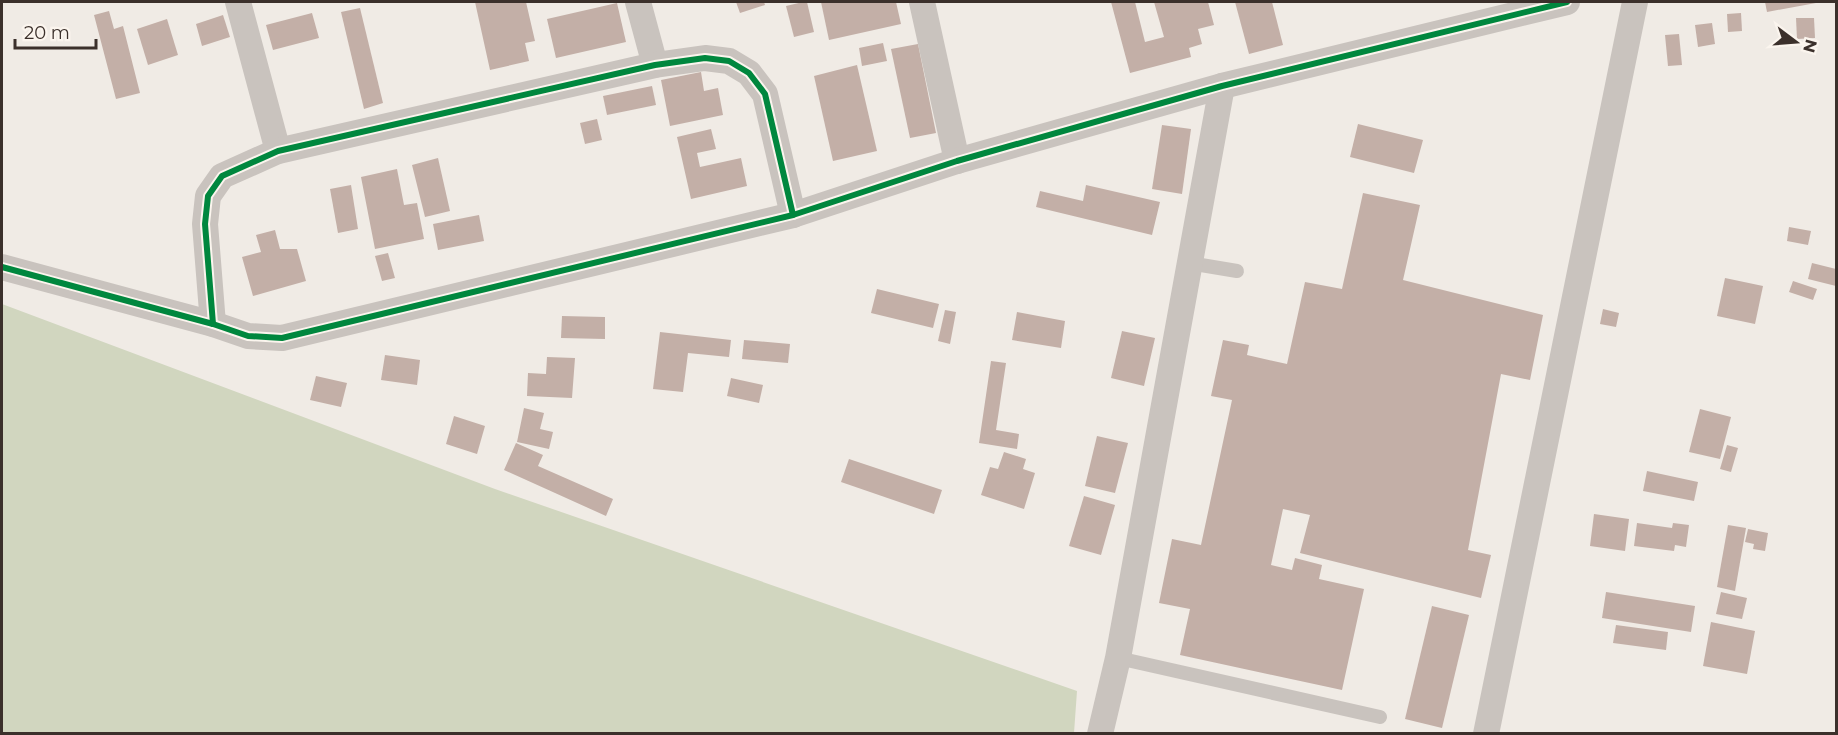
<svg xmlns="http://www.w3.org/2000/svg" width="1838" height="735" font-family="Montserrat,sans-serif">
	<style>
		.green { fill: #d1d6bf }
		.building { fill: #c3afa7 }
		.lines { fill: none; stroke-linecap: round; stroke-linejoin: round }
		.service { stroke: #c9c3be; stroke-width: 14 }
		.minor { stroke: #c9c3be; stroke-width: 26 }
		.cycleway-casing { stroke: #fbf5ee; stroke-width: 10 }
		.cycleway { stroke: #00873e; stroke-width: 6 }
	</style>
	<rect width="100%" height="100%" fill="#f0ebe5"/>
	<polygon class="green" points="2,304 495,489 1077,691 1074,733 2,733"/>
	<g class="building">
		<polygon points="475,2 526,2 535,41 525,43 529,61 490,70"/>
		<polygon points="736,2 764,2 765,5 740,13"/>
		<polygon points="803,2 807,2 814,32 794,37 786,6"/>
		<polygon points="821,2 896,2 901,24 829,40"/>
		<polygon points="1111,2 1135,2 1145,42 1164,37 1154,2 1208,2 1214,25 1198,29 1202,44 1189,48 1191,57 1130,73"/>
		<polygon points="1235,2 1272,2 1283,45 1249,54"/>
		<polygon points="1765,2 1816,2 1816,3 1767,12"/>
		<polygon points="617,3 626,42 556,58 547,19"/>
		<polygon points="360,8 383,103 364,109 341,12"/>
		<polygon points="109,11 114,29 123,26 140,93 116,99 94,15"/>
		<polygon points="312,13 319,38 273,50 266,25"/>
		<polygon points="1741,13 1742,31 1728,32 1727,14"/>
		<polygon points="223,15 230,37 202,46 196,24"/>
		<polygon points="1796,18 1814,18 1815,38 1797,39"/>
		<polygon points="167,19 178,55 148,65 137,29"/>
		<polygon points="1712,23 1715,44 1698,47 1695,25"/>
		<polygon points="1679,34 1682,65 1668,66 1665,35"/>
		<polygon points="883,43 887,61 862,66 859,48"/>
		<polygon points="918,44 936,133 910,138 891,49"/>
		<polygon points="857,65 877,151 833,161 814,76"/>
		<polygon points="701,72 704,91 718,88 723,115 670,126 661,80"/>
		<polygon points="652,86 656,105 607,115 603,96"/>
		<polygon points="597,119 602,140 585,144 580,123"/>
		<polygon points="1358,124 1423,140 1414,173 1350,157"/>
		<polygon points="1162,125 1191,129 1182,194 1152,189"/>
		<polygon points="711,129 716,149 697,153 700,167 741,158 747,186 691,199 677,137"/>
		<polygon points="438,158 450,211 425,217 412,165"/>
		<polygon points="397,169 404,205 417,203 424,239 375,249 361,177"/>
		<polygon points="351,185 358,229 338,233 330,189"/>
		<polygon points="1086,185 1160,202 1152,235 1036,207 1040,191 1083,201"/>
		<polygon points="1363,193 1420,205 1403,280 1543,315 1530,380 1501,374 1468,550 1491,555 1481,598 1300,553 1310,515 1283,509 1271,565 1292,570 1295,558 1322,565 1319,579 1364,589 1342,690 1180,655 1190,609 1159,603 1172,539 1201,545 1232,400 1211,396 1223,340 1249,345 1247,355 1287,364 1305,282 1342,289"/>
		<polygon points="479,215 484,241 438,250 433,224"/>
		<polygon points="1789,227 1811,231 1808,245 1787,241"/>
		<polygon points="275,230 280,249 297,249 306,281 253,296 242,257 261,252 256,235"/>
		<polygon points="388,253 395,278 382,281 375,256"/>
		<polygon points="1812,263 1836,269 1836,286 1808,279"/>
		<polygon points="1725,278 1763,286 1755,324 1717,316"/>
		<polygon points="1793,281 1817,289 1813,300 1789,292"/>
		<polygon points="877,289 939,304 933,328 871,313"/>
		<polygon points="1603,309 1619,313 1616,327 1600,324"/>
		<polygon points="945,310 956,312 950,344 938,341"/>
		<polygon points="1017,312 1065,321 1061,348 1012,340"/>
		<polygon points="562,316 605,317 605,339 561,338"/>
		<polygon points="1122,331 1155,338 1144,386 1111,378"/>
		<polygon points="660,332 731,340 729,357 688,353 683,392 653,389"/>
		<polygon points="744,340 790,344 788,363 742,359"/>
		<polygon points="385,355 420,360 417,385 381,380"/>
		<polygon points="547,357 575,358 572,398 527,396 528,373 546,374"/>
		<polygon points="991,361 1006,363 996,430 1019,434 1017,449 979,443"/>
		<polygon points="316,376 347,383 341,407 310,400"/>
		<polygon points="731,378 763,385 759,403 727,396"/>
		<polygon points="524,408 544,413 540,429 553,432 549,449 517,442"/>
		<polygon points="1700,409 1731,417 1720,459 1689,452"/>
		<polygon points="454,416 485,426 477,454 446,444"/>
		<polygon points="1097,436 1128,443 1115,493 1085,486"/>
		<polygon points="516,443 543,455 538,466 613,499 606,516 504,470"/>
		<polygon points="1727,445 1738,448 1731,472 1720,469"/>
		<polygon points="1004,452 1026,459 1023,469 1035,473 1024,509 981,495 990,467 998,469"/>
		<polygon points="849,459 942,490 934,514 841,482"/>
		<polygon points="1647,471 1698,482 1694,501 1643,491"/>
		<polygon points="1084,496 1115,505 1101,555 1069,546"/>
		<polygon points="1594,514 1629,519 1625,551 1590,546"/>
		<polygon points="1637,523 1672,528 1673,523 1689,525 1686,547 1675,545 1674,551 1634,546"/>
		<polygon points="1728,525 1746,528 1735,591 1717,587"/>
		<polygon points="1748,529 1768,533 1765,551 1753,549 1754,544 1745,542"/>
		<polygon points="1606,592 1695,606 1691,632 1602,618"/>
		<polygon points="1721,592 1747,598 1742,619 1716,614"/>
		<polygon points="1432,606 1469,615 1442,728 1405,719"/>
		<polygon points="1711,622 1755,631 1747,674 1703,666"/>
		<polygon points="1616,625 1668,632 1666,650 1613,643"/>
	</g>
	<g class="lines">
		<g class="service">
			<polyline points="1189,263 1237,271"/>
			<polyline points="1118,658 1380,717"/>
		</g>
		<g class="minor">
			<polyline points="238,2 278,151"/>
			<polyline points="638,2 655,65"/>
			<polyline points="922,2 957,161"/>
			<polyline points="2,267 213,324 248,336 282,338 793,215 957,161 1222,86 1567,2"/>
			<polyline points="213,324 205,224 208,196 222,176 278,151 655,65 705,58 729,61 749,73 765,94 793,215"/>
			<polyline points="1100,734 1118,658 1222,86"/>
			<polyline points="1486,734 1635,2"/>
		</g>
		<defs>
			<g id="cycleway">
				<polyline points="2,267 213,324 248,336 282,338 793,215 957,161 1222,86 1567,2"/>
				<polyline points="213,324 205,224 208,196 222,176 278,151 655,65 705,58 729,61 749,73 765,94 793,215"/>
			</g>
		</defs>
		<use href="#cycleway" class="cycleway-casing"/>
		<use href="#cycleway" class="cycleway"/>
	</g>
	<rect width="1838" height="735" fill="none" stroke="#3b302b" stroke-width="6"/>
	<g transform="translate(1796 42) rotate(106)" stroke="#fbf5ee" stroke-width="4.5" paint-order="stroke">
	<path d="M0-4.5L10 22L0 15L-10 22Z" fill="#3b302b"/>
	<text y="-9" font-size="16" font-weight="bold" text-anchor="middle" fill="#3b302b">N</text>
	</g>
	<path d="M15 39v9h81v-9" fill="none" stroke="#3b302b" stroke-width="3"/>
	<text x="24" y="39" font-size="18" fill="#3b302b" stroke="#fbf5ee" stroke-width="4.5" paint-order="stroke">20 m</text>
</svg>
